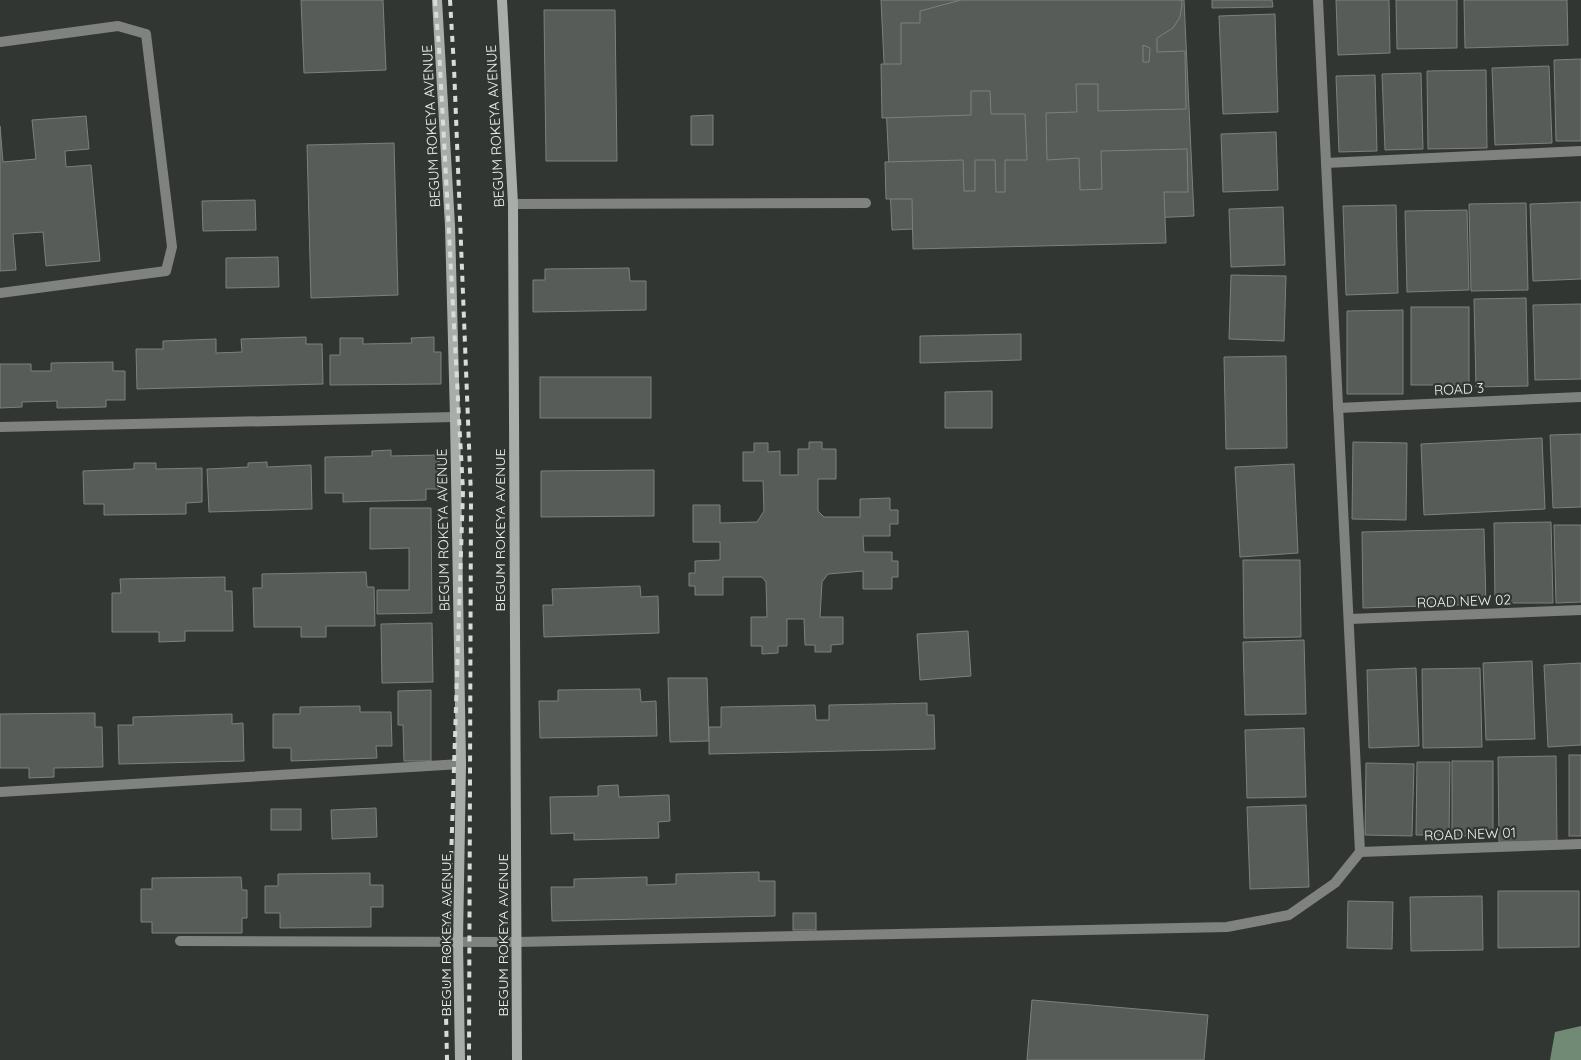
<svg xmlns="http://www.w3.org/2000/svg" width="1581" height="1060" font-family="Quicksand,sans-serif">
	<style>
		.water { fill: #718a75 }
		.building { fill: #575c58; stroke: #7c817d; fill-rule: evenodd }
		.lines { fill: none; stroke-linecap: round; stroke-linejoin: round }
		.lane { stroke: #808280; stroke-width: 10 }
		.street { stroke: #808280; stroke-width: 10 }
		.secondary { stroke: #a9adaa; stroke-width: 10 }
		.rail { stroke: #d8dbd8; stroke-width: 4; stroke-dasharray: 6 6; stroke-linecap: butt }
		.labels { text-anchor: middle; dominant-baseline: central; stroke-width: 4.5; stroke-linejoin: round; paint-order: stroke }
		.street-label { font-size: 14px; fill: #eef1ee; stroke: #323632 }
	</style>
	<rect width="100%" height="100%" fill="#323632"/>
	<polygon class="water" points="1581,1026 1581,1060 1550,1060 1555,1032"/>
	<g class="building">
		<polygon points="301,0 383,0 386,70 304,73"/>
		<polygon points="881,0 1184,0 1194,216 892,230"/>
		<path d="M961,0H1181L1182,4L1180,17L1173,28L1157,38V52L1185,51L1186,109L1098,111V84H1076L1077,112L1046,113L1047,160L1079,158L1080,190L1102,189L1101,151L1187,149L1188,192H1164L1166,243L913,249L912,199H886L885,162L963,160L964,191H975V160H995L996,192H1005V160H1027L1025,114H991L990,91H971V115L882,118L881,64H901V23H920V11ZM1143,45L1150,48L1149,62H1143Z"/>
		<polygon points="1212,0 1272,0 1273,7 1212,8"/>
		<polygon points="1336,0 1389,0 1390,53 1338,55"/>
		<polygon points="1396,0 1457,0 1457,48 1397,49"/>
		<polygon points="1464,0 1567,0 1568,45 1465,48"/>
		<polygon points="544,10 615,10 617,161 546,161"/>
		<polygon points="1275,14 1278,112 1223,114 1219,16"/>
		<polygon points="1581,59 1581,141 1556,141 1554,60"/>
		<polygon points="1549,66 1552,143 1495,145 1492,68"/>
		<polygon points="1486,70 1487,148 1428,149 1427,71"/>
		<polygon points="1421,73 1423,149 1385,150 1382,74"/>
		<polygon points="1375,75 1377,151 1339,152 1336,76"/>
		<polygon points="713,115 713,145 691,145 691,116"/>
		<polygon points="86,116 89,149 65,151 66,167 91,165 100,261 46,266 43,232 13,234 16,270 0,271 0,126 3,162 36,159 32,120"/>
		<polygon points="1276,132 1278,190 1223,192 1221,134"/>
		<polygon points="394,143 398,295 311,298 307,145"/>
		<polygon points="255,200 256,230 203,231 202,201"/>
		<polygon points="1581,202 1581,279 1533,281 1530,204"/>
		<polygon points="1526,203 1528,290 1471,291 1469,204"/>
		<polygon points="1396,205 1398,293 1346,295 1343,206"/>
		<polygon points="1283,207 1285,265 1231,267 1229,209"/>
		<polygon points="1467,210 1469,290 1407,292 1405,211"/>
		<polygon points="278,257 279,287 226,288 226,258"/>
		<polygon points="629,268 630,281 646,281 646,310 533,312 533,280 545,280 545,269"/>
		<polygon points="1231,275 1286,276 1284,341 1229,339"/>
		<polygon points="1526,298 1528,386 1476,387 1474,299"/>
		<polygon points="1581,304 1581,379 1535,380 1533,305"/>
		<rect x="1411" y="307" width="58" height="78"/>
		<polygon points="1403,310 1403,394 1347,394 1347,311"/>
		<polygon points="1021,334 1021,360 920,363 920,336"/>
		<polygon points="306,337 306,344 322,344 323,384 137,389 136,349 163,349 163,341 216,339 216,353 242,352 241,339"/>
		<polygon points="434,337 434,352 441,352 441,384 330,385 330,355 340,355 340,338 363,338 363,344 412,343 411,338"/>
		<polygon points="1286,356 1287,448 1226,449 1224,357"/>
		<polygon points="113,362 113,371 125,371 125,400 106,400 106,407 57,408 57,401 22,402 22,407 0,408 0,364 31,364 31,371 51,371 51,363"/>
		<rect x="540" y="377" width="111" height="41"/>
		<polygon points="992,391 992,428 945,428 945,392"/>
		<polygon points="1581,434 1581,507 1553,508 1550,435"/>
		<polygon points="1542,438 1545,509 1424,515 1421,444"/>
		<polygon points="809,442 822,442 822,449 836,449 836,479 818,479 818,511 824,517 860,517 860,499 890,498 890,510 898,510 898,524 890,524 890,536 863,536 864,552 892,552 892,561 898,561 898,577 892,577 892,589 863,589 863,571 828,574 822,582 820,617 843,617 843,644 831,645 831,652 815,652 815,645 805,645 804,619 787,619 787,646 778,646 778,653 762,654 762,646 751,646 751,617 767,617 766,582 762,577 723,577 723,595 695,595 695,586 689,586 689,573 695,573 695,561 720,560 720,542 693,542 693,505 720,505 720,523 757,522 764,511 763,481 743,481 743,452 754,452 754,443 768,443 768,452 780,451 780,475 798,475 798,449 809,449"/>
		<polygon points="1353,442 1407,443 1406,520 1352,519"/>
		<polygon points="391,450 391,456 439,455 439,489 426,489 426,500 343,502 343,493 325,493 325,457 372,456 372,451"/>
		<polygon points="267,462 267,467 311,465 312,509 209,512 207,469 248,467 248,463"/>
		<polygon points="134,463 156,463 156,469 202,468 202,502 186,503 186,514 104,515 104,504 84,504 83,471 134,469"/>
		<polygon points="1294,464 1298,553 1240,557 1235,467"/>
		<polygon points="654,470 654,516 541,517 541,471"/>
		<polygon points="370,508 431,508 432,613 377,614 377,590 409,590 409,548 370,549"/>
		<polygon points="1551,522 1553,603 1495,603 1494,523"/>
		<polygon points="1554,525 1581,525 1581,602 1556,603"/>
		<polygon points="1484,529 1486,604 1363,608 1362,532"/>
		<polygon points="1243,560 1300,560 1301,637 1244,638"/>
		<polygon points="366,572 367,587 374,587 375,626 326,626 326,637 301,637 301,627 254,627 253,588 262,588 262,574"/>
		<polygon points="225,577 225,591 232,591 233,631 185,631 185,641 159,642 159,632 112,632 112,593 121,593 120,579"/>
		<polygon points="640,586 641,597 658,596 659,633 544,637 543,605 553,605 552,589"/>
		<polygon points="432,623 433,682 382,683 381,624"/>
		<polygon points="968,631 971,676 920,680 917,634"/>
		<polygon points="1304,640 1306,714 1245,715 1243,642"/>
		<polygon points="1532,661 1535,739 1486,740 1483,663"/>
		<polygon points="1581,663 1581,745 1548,747 1544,665"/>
		<polygon points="1416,668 1419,746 1369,748 1367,670"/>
		<polygon points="1480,668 1482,747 1423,748 1422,669"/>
		<polygon points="668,678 707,678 709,741 670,742"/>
		<polygon points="640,689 641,702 656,701 657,736 540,738 539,701 558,701 558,690"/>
		<polygon points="431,690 431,761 404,761 403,725 398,725 398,691"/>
		<polygon points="927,703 927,715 934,715 935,749 709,754 709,727 721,727 721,707 815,705 816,720 829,720 829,705"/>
		<polygon points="360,706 360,712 391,712 392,746 376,746 377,758 291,761 291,748 273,748 273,714 300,714 300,707"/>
		<polygon points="95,713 95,727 102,727 103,767 54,768 54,777 29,778 29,768 0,768 0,714"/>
		<polygon points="232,714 232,724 243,723 244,761 119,764 118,725 133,725 133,717"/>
		<polygon points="1304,728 1306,797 1247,798 1245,730"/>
		<rect x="1569" y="755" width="12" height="81"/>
		<polygon points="1556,756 1557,841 1499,842 1498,757"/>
		<rect x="1452" y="761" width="41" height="75"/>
		<polygon points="1417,762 1450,762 1449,835 1416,835"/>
		<polygon points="1366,763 1414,764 1412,836 1365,835"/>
		<polygon points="618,785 619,797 669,795 670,821 658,822 659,838 574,840 574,833 551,834 550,797 598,796 598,786"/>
		<polygon points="1306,805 1309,887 1250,889 1247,807"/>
		<polygon points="376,808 377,837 332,839 331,810"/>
		<rect x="271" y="809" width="30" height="21"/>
		<polygon points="759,872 759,881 775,881 775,916 552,921 551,887 574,887 574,879 647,877 647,885 676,884 676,874"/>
		<polygon points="370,873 370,885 383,885 383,907 371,907 371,927 280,928 280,913 265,913 265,886 278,886 278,874"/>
		<polygon points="241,877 242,890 247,890 247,918 242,918 242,933 152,933 152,922 141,922 141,889 152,889 152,878"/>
		<polygon points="1498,891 1579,891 1579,947 1498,948"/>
		<polygon points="1482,896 1483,950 1411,951 1410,897"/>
		<polygon points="1348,901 1393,902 1392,949 1347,948"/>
		<rect x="793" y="913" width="23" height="17"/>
		<polygon points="1032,1000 1208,1015 1204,1060 1027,1060"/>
	</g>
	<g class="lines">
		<polyline class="lane" points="513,204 866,203"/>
		<g class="street">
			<polyline points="0,42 118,26 146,34 172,247 166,271 0,293"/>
			<polyline points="1326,163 1581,151"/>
			<polyline points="1338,408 1581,397"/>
			<polyline points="0,427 455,417"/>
			<polyline points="1349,619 1581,610"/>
			<polyline points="0,792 461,764"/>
			<polyline points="1360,852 1581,844"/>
			<polyline points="180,941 516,942 1227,927 1289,915 1335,883 1360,852 1318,0"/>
		</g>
		<g class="secondary">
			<polyline points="437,0 450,226 455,417 461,764 458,941 460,1060"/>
			<polyline points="502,0 513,204 517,1060"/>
		</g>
		<g class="rail">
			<polyline points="435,0 439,48 463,491 446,1014 447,1060"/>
			<polyline points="450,0 454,67 471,496 469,1060"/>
		</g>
	</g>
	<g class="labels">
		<g class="street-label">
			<text transform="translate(431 126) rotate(-93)">BEGUM ROKEYA AVENUE</text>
			<text transform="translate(495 126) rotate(-93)">BEGUM ROKEYA AVENUE</text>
			<text transform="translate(1459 389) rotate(-3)">ROAD 3</text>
			<text transform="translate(443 530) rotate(-91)">BEGUM ROKEYA AVENUE</text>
			<text transform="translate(500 530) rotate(-90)">BEGUM ROKEYA AVENUE</text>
			<text transform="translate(1464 601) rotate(-2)">ROAD NEW 02</text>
			<text transform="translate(1470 834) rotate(-2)">ROAD NEW 01</text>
			<text transform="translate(446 935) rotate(-90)">BEGUM ROKEYA AVENUE</text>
			<text transform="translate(503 935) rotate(-90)">BEGUM ROKEYA AVENUE</text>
		</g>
	</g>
</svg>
